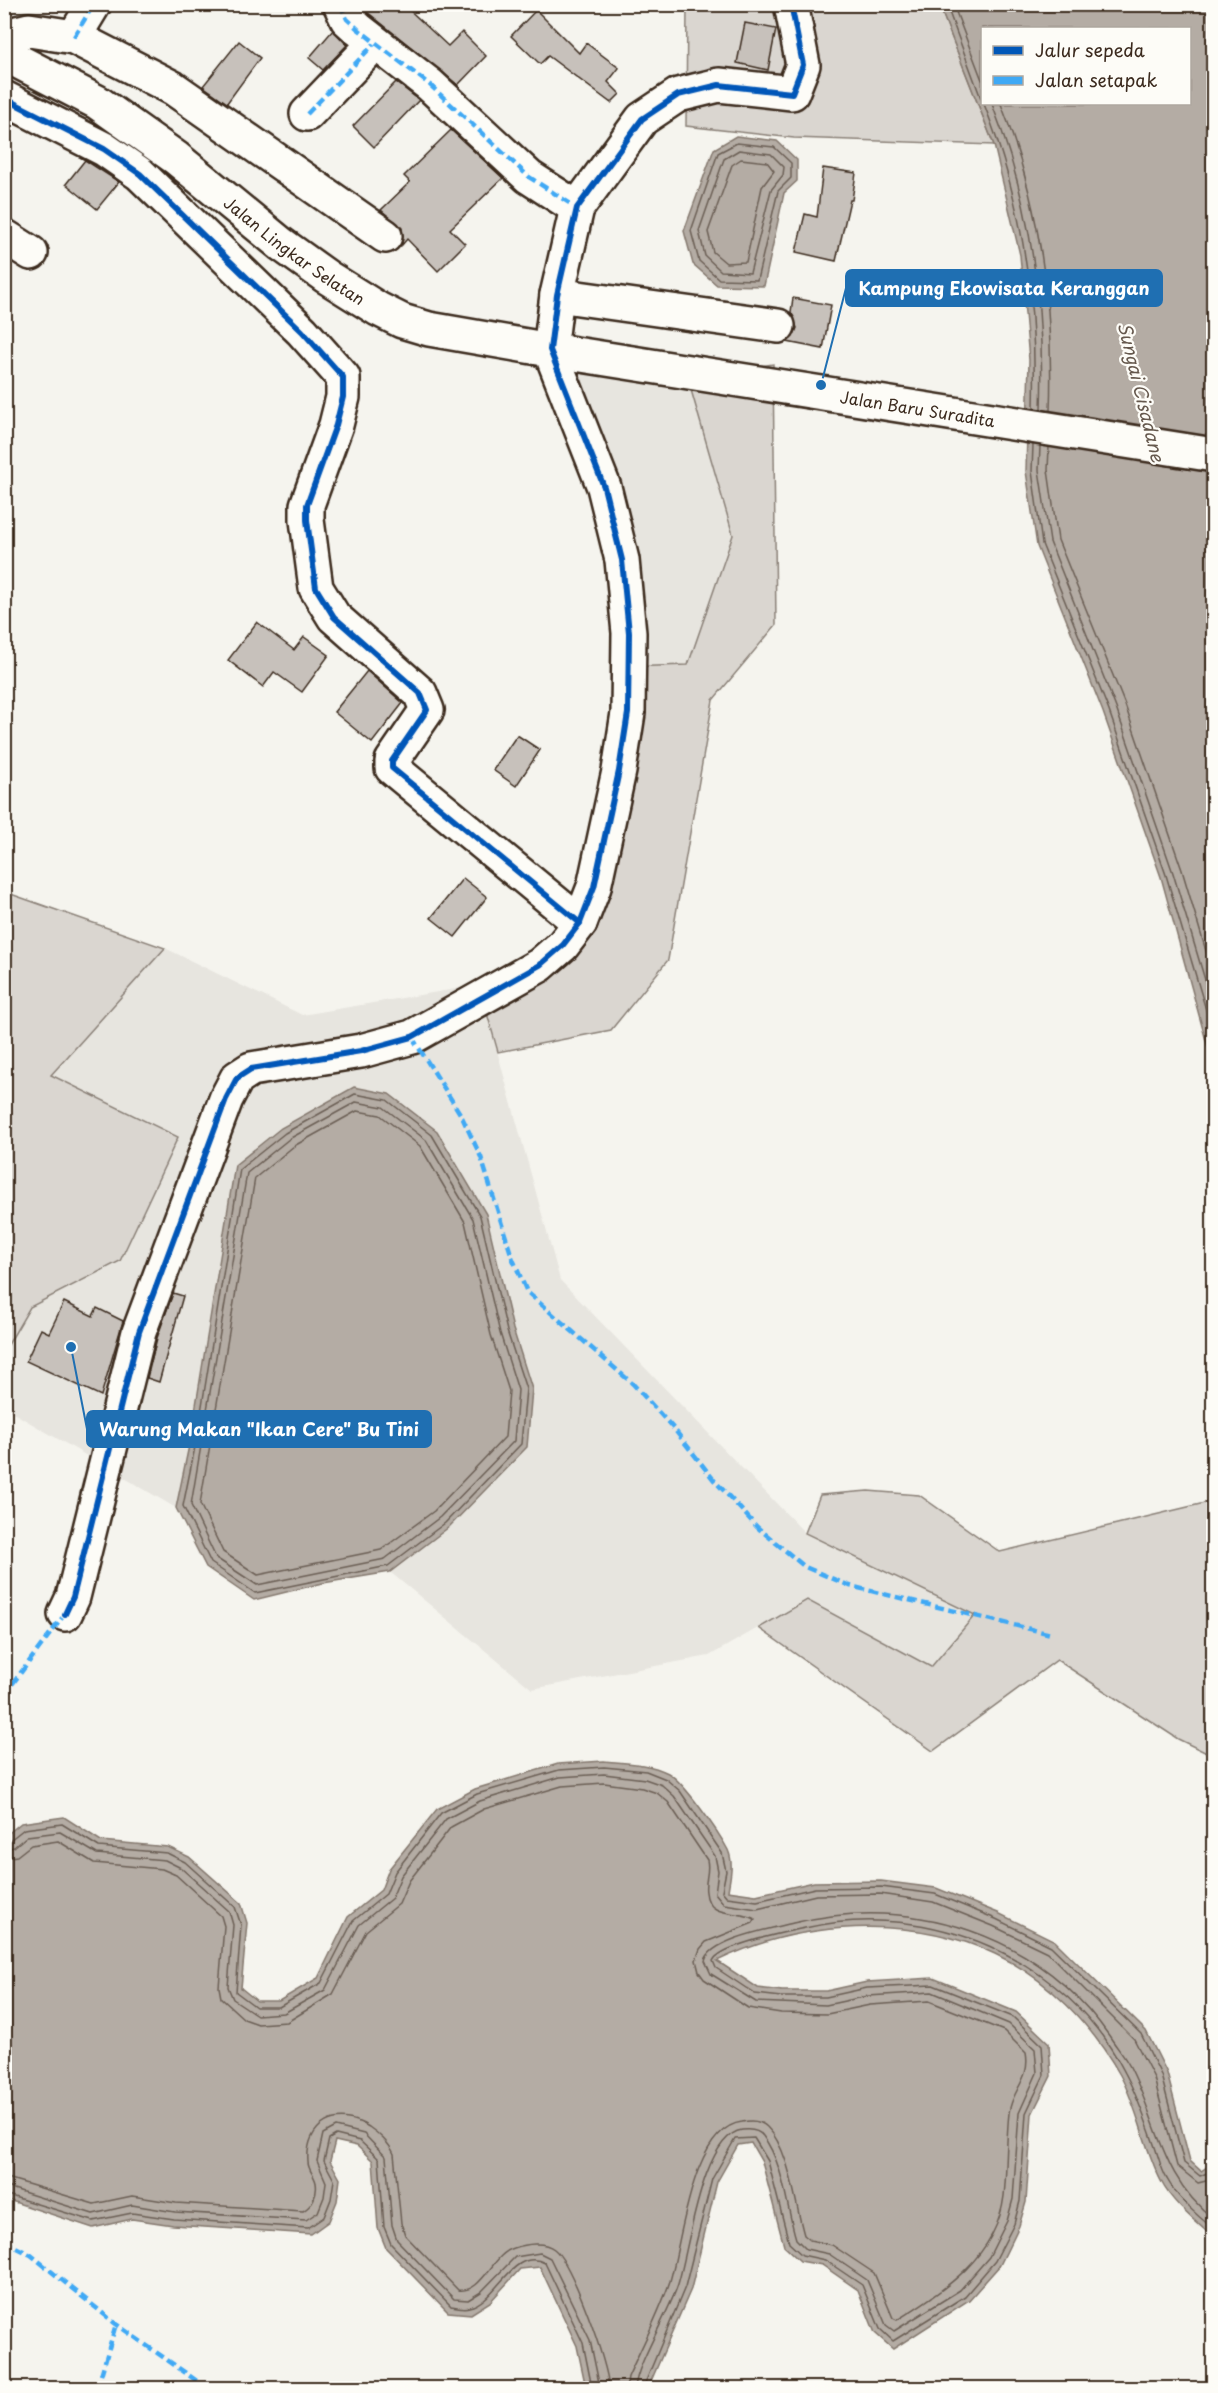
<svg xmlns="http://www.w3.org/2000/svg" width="1218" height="2393" font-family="'Playpen Sans',sans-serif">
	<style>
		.built { fill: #e7e5df }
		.green { fill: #dad6d0; stroke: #8a8077; stroke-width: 1.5 }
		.water { fill: #b4aca4; stroke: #84786e; stroke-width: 1.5; fill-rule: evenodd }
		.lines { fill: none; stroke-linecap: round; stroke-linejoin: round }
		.shore { stroke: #6b5e54; stroke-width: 1.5 }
		.building { fill: #c7c1bb; stroke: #3b2a1e; stroke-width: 1.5 }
		.minor-casing { stroke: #3b2a1e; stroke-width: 38 }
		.major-casing { stroke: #3b2a1e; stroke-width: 38 }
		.minor { stroke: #fdfcf7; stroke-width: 33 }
		.major { stroke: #fdfcf7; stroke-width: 33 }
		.quiet { stroke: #3fa9f5; stroke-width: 4.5; stroke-dasharray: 9 4.5; stroke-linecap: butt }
		.cycleway-casing { stroke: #fdfcf7; stroke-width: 10 }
		.cycleway { stroke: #0057b8; stroke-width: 6 }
		.labels { text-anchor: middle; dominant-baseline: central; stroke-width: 4.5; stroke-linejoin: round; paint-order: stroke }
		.street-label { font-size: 16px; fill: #3b2a1e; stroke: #fdfcf7 }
		.water-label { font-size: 18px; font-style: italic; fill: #65584d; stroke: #fdfcf7 }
		.leader { fill: none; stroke: #1f6fb2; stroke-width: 2 }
		.callout-dot { fill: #1f6fb2; stroke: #fdfcf7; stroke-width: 2 }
		.callout { fill: #1f6fb2; stroke: #1f6fb2; stroke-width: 2 }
		.callout-label { font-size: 18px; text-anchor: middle; font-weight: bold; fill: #fff }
	</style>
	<rect width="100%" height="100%" fill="#f5f4ee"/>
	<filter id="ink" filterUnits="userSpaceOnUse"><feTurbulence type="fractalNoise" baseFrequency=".0167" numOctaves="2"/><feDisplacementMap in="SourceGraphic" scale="12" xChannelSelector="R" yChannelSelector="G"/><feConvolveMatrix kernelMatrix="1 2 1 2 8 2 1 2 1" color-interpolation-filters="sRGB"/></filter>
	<g filter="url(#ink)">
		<g class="built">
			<polygon points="551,349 687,376 733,534 688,666 625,667 633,595"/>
			<polygon points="165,948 302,1015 479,985 560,1280 805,1533 975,1615 931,1667 807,1600 709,1656 532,1689 390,1572 449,1527 532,1389 513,1329 235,1165 191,1436 176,1508 5,1408 5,1350 30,1307 120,1261 178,1138 50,1075"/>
		</g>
		<g class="green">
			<polygon points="687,5 939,5 994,145 794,138 686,126"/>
			<polygon points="773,364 776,625 713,700 668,960 611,1030 498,1052 479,985 588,938 625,667 688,665 733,535 687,376"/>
			<polygon points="5,892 165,948 51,1075 178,1137 120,1261 30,1307 5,1350"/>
			<polygon points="868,1491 919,1495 1000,1552 1213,1501 1213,1756 1178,1739 1057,1660 933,1751 759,1628 807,1600 931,1667 975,1615 805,1533 820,1495"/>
		</g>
		<g class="water">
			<path d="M939,5H1213V1066L1161,877L1103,712L1037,546L1026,471L1029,360L1020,255L994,145ZM982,28H1190V104H982Z"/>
			<polygon points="736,136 777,141 797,160 797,181 784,193 764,286 717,285 693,264 684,231 714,149"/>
			<polygon points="354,1087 389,1094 437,1131 486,1214 513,1329 532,1389 527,1447 449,1527 390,1572 323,1583 254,1600 206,1567 176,1508 191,1436 235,1165 281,1128"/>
			<path d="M604,1761C625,1763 649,1763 668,1773C684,1782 719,1833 728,1850C734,1864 730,1877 728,1891L756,1895L814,1882L881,1881L936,1888L998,1913L1055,1941L1146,2031L1167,2073L1190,2161L1201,2171L1213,2163V2237C1195,2221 1172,2203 1161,2181C1144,2148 1138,2108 1120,2075C1092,2025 1047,1978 995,1954C911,1914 799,1921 717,1961L758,1988L782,1991H826L867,1982L933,1978L1016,2012L1049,2043L1051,2076L1032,2114L1026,2202L1019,2226L1000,2265L969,2300L893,2349L875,2333L858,2290L822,2265L800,2261L784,2246L762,2162L751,2143L738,2145L717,2182L691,2289L648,2388H586L577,2346L540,2267L520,2269L490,2302L471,2314L448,2312L386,2248L378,2228L373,2161L357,2146L335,2141L330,2161L340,2179L337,2201L329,2221L311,2234L173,2225L132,2219L93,2228L5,2199L4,1837L21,1823L64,1817L101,1841L168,1847L189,1857L241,1903L247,1923L241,1988L257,2001H279L318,1978L348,1917L381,1890L389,1869L437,1809L475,1789L558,1764Z"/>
		</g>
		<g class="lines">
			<g class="shore">
				<polyline points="946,4 982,101"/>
				<polyline points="953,4 982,80"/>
				<path d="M984,104C1022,200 1037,304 1034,408"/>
				<path d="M992,104C1030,201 1045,305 1041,409"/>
				<path d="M1001,104C1039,201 1054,307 1050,411"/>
				<polygon points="737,143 774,147 791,163 791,178 778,191 757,280 719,279 699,261 691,231 718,153"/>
				<polygon points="739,150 771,154 784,167 783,175 771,190 750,273 721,271 705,256 699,231 724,159"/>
				<polygon points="741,159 767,162 774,171 762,187 746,262 726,263 713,252 708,232 732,165"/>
				<polyline points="1033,445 1032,471 1042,544 1109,711 1166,875 1214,1037"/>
				<polyline points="1040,446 1039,470 1050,542 1116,708 1173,873 1214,1010"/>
				<polyline points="1049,447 1048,470 1058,540 1125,705 1182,870 1214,978"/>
				<polygon points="355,1094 387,1100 432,1135 480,1216 507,1331 526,1389 521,1444 445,1523 388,1566 255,1593 211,1563 183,1506 197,1437 240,1169 285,1133"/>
				<polygon points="356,1102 383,1107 426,1140 473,1219 500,1333 518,1390 514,1441 440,1517 385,1559 257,1585 216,1558 191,1505 247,1173 289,1139"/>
				<polygon points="357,1111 380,1115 420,1146 465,1222 491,1335 509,1391 505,1437 434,1511 381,1550 258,1575 223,1552 200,1504 255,1178 294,1146"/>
				<polyline points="4,1841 10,1840 24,1829 62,1824 99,1847 167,1853 185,1862 235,1907 241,1925 236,1992 256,2007 279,2007 321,1983 353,1921 386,1894 395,1872 441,1813 477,1794 559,1770 604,1767 646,1771 666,1779 680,1791 722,1853 726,1871 722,1891 727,1897 757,1901 815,1888 881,1887 935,1894 996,1919 1051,1946 1141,2034 1161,2075 1184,2163 1200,2176 1214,2170"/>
				<polyline points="4,1849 14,1847 27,1836 60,1832 97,1854 165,1860 181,1868 229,1911 233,1925 228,1987 233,1999 257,2015 284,2013 325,1990 359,1925 392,1898 401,1876 446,1819 480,1801 560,1777 604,1774 645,1779 662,1785 674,1796 715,1856 718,1871 715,1893 724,1904 757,1909 816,1895 880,1894 933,1902 993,1926 1047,1952 1134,2039 1154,2078 1177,2166 1198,2183 1214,2179"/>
				<path d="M4,1858L17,1856L31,1845L58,1841L94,1863L162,1869L176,1875L221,1916L224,1926L219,1987L221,1998L244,2019L258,2024L287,2022L333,1994L366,1931L399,1904L409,1881L451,1827L484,1809L562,1786L604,1783L642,1788L657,1793L668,1802L707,1860C710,1872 704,1881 706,1892C708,1919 738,1910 755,1919L753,1923L706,1942L700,1949L696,1960L699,1972L704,1979L748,2008L781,2013L827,2014L870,2005L929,2001L1004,2031L1026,2053C1031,2079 1012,2089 1009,2113C1006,2140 1007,2168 1004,2196C997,2256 944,2291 897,2320L893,2318L874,2273L832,2245L810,2240L804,2235C795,2205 790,2149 767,2127C760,2120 751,2120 742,2122C692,2128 682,2241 670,2281C659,2314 642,2346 628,2377L626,2388"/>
				<path d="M4,2177L94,2204L132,2196L176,2203L303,2211C312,2206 318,2194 316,2183C315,2176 308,2170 308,2162C305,2123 337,2107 369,2127C378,2133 390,2144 394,2154L401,2223L405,2235L458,2290C483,2294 492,2254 514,2248C526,2244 544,2241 554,2249C572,2263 608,2364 609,2388"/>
				<polyline points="4,2186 93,2214 132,2205 175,2212 306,2220 318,2212 324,2197 326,2182 317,2161 323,2134 336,2127 364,2134 386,2157 392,2225 397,2240 454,2299 468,2300 481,2292 515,2257 540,2253 550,2258 590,2340 600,2388"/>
				<path d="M4,2194L93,2221L132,2213L174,2219L308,2228L324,2217L331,2199L334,2180L324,2161L329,2139L336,2135L360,2141L379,2159L384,2227L391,2244L451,2306C456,2307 464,2309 469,2307C497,2302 512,2246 545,2263L583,2343L592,2388"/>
				<path d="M635,2388C637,2363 670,2311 678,2284C689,2250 702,2136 742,2130C750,2129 758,2129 763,2136C784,2164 786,2206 796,2239L806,2249L829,2254L867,2280L886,2325L894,2331L960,2290L989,2257L1007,2221L1013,2199L1019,2113L1037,2073L1035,2049L1009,2024L932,1992L868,1996L826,2005L756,2002L711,1974L705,1961C710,1939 774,1928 793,1923C914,1895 1038,1933 1110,2037C1117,2048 1127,2059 1132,2071C1159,2126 1162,2179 1214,2219"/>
				<path d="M643,2388L685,2287L712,2179L735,2139L754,2138L768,2161L789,2243L802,2255L825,2260L862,2285L880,2329L893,2341L965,2296L995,2261L1014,2224L1020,2201L1026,2113L1044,2075L1042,2045L1013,2017L933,1985L867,1988L826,1997H782L755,1994L716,1968L713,1961C719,1945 787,1932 805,1928C930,1899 1067,1958 1125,2073C1138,2097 1147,2124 1156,2150C1159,2159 1162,2171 1167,2179C1178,2199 1196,2215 1214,2229"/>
			</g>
		</g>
		<g class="building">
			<polygon points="371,4 403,4 448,46 462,32 486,56 458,85 366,11"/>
			<polygon points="536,10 579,53 586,43 619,68 608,82 620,94 611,103 548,56 540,64 511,36"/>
			<polygon points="745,23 776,29 768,70 737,63"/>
			<polygon points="333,30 347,45 323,70 309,58"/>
			<polygon points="239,41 260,58 227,103 203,86"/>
			<polygon points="396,82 419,100 374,147 353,126"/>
			<polygon points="451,130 503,178 450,229 465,244 438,271 407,239 402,245 402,228 381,210 410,182 404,176"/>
			<polygon points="85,160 119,182 97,209 66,184"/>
			<polygon points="823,168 856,173 852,200 850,200 836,261 796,252 805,214 817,217"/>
			<polygon points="793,298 831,305 823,349 787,342 793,337 797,328 791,312"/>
			<polygon points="257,622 294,650 304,637 329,655 302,692 274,672 263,687 228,660"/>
			<polygon points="367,671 403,703 372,743 334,712"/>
			<polygon points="517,735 540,750 516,786 493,770"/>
			<polygon points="463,878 487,897 455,937 431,918"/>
			<polygon points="173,1293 183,1296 159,1382 147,1378 157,1338"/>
			<polygon points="64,1302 93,1316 97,1308 123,1321 101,1396 26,1361 41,1329 49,1333"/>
		</g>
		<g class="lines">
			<defs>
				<g id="minor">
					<polyline points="340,4 347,19 358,29 430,85 529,177 577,208"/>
					<polyline points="74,37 94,4"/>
					<polyline points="4,42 17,33 29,30 74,37 173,88 385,236"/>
					<polyline points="4,98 104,149 140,174 302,331 343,377 343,397 336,425 307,505 307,520 316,588 334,617 420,693 427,710 392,761 392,768 580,923"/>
					<polyline points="307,114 374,44"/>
					<polyline points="4,236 31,253"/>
					<polyline points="557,295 778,326"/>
					<polyline points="65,1614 73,1597 139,1332 226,1099 237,1078 251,1069 361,1051 412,1037 540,965 563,945 580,923 594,887 619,771 628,713 629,633 622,560 604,487 550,350 557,295 577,208 642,119 678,95 719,85 792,93 803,65 791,4"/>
				</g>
				<g id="major">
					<path id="s1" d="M4,54L97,102L176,158L281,244L327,277L378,309L402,321L429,329L550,350L1214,455"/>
				</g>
			</defs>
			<use href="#minor" class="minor-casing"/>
			<use href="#major" class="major-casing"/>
			<use href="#minor" class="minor"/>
			<use href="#major" class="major"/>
			<g class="quiet">
				<polyline points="340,4 347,19 358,29 430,85 529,177 577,208"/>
				<polyline points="74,37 94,4"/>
				<polyline points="307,114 374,44"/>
				<polyline points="412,1037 461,1115 481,1157 512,1257 527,1292 633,1384 674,1429 714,1480 757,1527 805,1567 850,1586 1051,1634"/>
				<polyline points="4,1695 65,1614"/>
				<polyline points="4,2241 31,2255 116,2324 207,2388"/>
				<polyline points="101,2388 99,2382 116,2324"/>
			</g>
			<defs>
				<g id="cycleway">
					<polyline points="4,98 104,149 140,174 302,331 343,377 343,397 336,425 307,505 307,520 316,588 334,617 420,693 427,710 392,761 392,768 580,923"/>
					<polyline points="65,1614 73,1597 139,1332 226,1099 237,1078 251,1069 361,1051 412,1037 540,965 563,945 580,923 594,887 619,771 628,713 629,633 622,560 604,487 550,350 557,295 577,208 642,119 678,95 719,85 792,93 803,65 791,4"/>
				</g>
			</defs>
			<use href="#cycleway" class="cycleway-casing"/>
			<use href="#cycleway" class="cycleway"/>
		</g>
	</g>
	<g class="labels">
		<g class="street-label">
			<text stroke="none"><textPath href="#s1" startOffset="352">Jalan Lingkar Selatan</textPath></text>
			<text stroke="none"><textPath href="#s1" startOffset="1004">Jalan Baru Suradita</textPath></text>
		</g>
		<g class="water-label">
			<text transform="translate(1142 392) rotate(76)">Sungai Cisadane</text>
		</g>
	</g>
	<path class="leader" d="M821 385L846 288M71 1347L87 1429"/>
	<g class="callout-dot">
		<circle cx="821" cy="385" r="6"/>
		<circle cx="71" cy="1347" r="6"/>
	</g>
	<g class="callout">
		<rect x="846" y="270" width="316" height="36" rx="6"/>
		<rect x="87" y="1411" width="344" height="36" rx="6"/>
	</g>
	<g class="callout-label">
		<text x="1004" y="295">Kampung Ekowisata Keranggan</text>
		<text x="259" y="1436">Warung Makan "Ikan Cere" Bu Tini</text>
	</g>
	<rect width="1218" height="2393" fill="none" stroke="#fdfcf7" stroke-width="24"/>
	<rect x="12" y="12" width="1194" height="2369" fill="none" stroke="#3b2a1e" stroke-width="2" filter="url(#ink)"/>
	<rect x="981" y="27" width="210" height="78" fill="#fdfcf7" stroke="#afa8a0" stroke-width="1.5"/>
	<rect x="993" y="46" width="30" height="9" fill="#0057b8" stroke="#afa8a0" stroke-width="1.5"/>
	<text x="1035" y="57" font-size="18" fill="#3b2a1e">Jalur sepeda</text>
	<rect x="993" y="76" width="30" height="9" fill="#3fa9f5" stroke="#afa8a0" stroke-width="1.5"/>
	<text x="1035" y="87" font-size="18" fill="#3b2a1e">Jalan setapak</text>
</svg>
